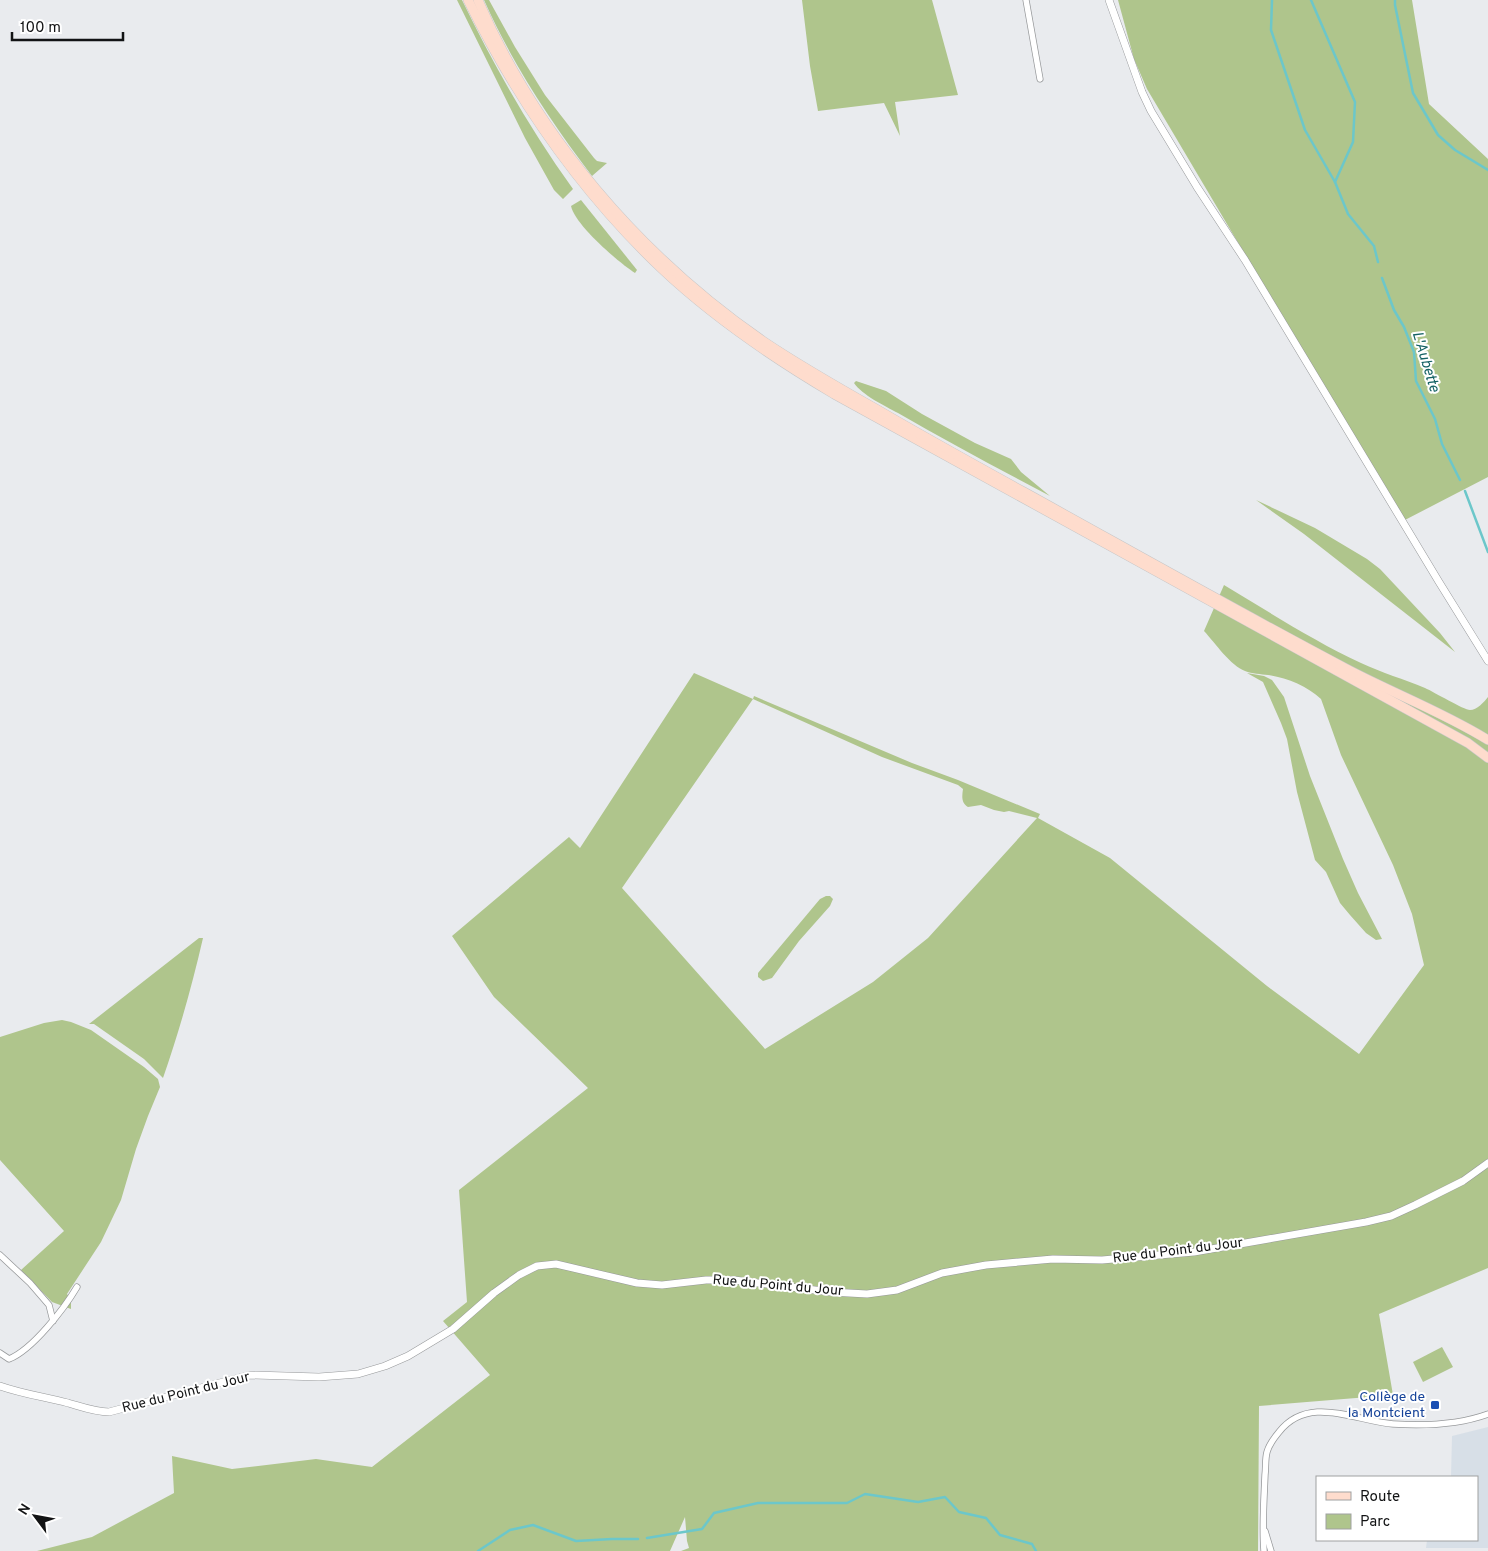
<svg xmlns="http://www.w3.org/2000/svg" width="1488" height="1551" font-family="Overpass,sans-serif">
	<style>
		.built { fill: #d7dfe7 }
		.green { fill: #afc58c; fill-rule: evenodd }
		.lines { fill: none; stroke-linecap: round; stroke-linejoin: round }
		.stream { stroke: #6cc7ca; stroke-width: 2.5 }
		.minor-casing { stroke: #97999b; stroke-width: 7 }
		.tertiary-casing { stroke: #97999b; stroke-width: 8 }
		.primary-casing { stroke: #c6c6c7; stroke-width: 10 }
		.minor { stroke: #fff; stroke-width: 5.5 }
		.tertiary { stroke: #fff; stroke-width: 7 }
		.primary { stroke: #fedccd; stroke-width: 9 }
		.transit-dot { fill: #1a4fb4; stroke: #fff; stroke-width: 2 }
		.labels { text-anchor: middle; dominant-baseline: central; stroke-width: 4; stroke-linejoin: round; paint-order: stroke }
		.street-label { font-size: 14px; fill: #121314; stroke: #fff }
		.transit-label { font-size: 14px; fill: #164399; stroke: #fff; text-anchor: end }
		.water-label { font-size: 15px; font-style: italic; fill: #156265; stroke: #fff }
	</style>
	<rect width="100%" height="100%" fill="#e9ebee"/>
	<polygon class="built" points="1488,1427 1488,1548 1426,1548 1427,1540 1477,1540 1477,1477 1451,1477 1452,1436"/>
	<g class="green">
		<path d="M457,0H462C494,66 530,129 573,189L563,199L554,190L525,138Z"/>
		<path d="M484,0H489L515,47L545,95L594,158L597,161L607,163L592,176C549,119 513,65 484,0Z"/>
		<polygon points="802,0 932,0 958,95 895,102 900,136 884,103 818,111 810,66"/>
		<polygon points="1118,0 1412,0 1429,104 1488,159 1488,477 1403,521 1147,89 1134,59"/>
		<path d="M581,200L637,270L635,273C618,262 575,225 571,206Z"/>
		<path d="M856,381L886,391L922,414L975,443L1011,459L1021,472L1050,496C999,469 948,442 898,413C885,406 862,395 854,383Z"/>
		<polygon points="1256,500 1315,528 1367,559 1380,569 1440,633 1455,652 1304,534"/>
		<path d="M1224,585C1269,612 1314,641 1361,663C1382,673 1404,679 1425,688C1434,692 1464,710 1470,710C1477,710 1484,702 1488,697V1268L1379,1314L1393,1395L1259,1406L1258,1551H681L689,1548L687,1541L685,1517L670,1551H37L92,1537L174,1493L172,1456L232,1469L316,1459L372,1467L490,1375L443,1321L467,1302L459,1190L588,1088L494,997L452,936L569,837L580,848L694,673L753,699L754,696L912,763L958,780L1040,814L1038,818L1110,858L1267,986L1359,1054L1424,965L1412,914L1393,865L1341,755L1321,699C1307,686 1287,678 1268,675C1261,674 1252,674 1245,671C1231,666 1215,643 1204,631ZM753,699L882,757L958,785L963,789C962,796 961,803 968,807L981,805L994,810L1004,812L1009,811L1037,818L928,938L873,982L765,1049L622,888Z"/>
		<polygon points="1247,673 1264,676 1272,680 1284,697 1310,776 1343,859 1358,893 1382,939 1376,940 1366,933 1350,915 1340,903 1326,872 1315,860 1297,792 1287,739 1281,723 1263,682"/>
		<polygon points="826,896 830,896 833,899 830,906 799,941 772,978 763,981 758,977 758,973 820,899"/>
		<path d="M199,938H203C192,986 179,1032 163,1078L144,1059L94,1024H89Z"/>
		<polygon points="62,1020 71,1022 91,1030 144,1067 158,1079 160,1087 148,1116 136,1149 121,1200 101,1242 67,1294 71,1300 71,1309 52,1302 21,1270 64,1231 0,1160 0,1037 44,1023"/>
		<polygon points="1442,1347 1453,1367 1423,1382 1413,1362"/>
	</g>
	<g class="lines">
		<g class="stream">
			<polyline points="1272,0 1271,30 1305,130 1335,182 1348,214 1374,246 1378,262"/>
			<polyline points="1311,0 1355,102 1353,142 1335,182"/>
			<polyline points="1395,0 1395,5 1413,93 1438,135 1455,150 1488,170"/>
			<polyline points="1382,278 1394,310 1404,327 1414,352 1416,381 1435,419 1442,444 1460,480"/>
			<polyline points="1465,491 1488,552"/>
			<polyline points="647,1538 702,1529 714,1513 758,1503 847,1503 865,1494 918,1502 945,1497 959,1512 986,1518 1000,1535 1032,1544 1036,1551"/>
			<polyline points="478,1551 510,1530 533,1525 576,1541 612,1539 638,1539"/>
		</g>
		<defs>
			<g id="minor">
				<polyline points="1026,0 1040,79"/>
				<polyline points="0,1255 30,1283 49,1305 53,1321"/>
				<path d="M0,1353L9,1359C32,1350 64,1309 77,1287"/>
				<polyline points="1265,1531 1271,1551"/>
				<path d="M1264,1551C1262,1526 1264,1500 1265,1475C1266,1467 1265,1459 1267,1452C1269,1445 1274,1438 1279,1432C1309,1394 1355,1421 1393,1424C1425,1426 1458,1425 1488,1414"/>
			</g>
			<g id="tertiary">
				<polyline points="1109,0 1142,92 1151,111 1197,187 1245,260 1439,582 1488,661"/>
				<path d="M0,1386C23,1394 45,1397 68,1403C82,1407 95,1412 109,1412L250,1375L319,1377L358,1374L385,1366L408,1356L453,1329L494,1293L519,1275L537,1266L556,1264L637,1283L662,1285L706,1280H734L831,1292L867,1294L897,1290L942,1273L986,1265L1053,1259L1102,1260L1194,1252L1366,1222L1391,1216L1415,1205L1463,1181L1488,1163"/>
			</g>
			<g id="primary">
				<path d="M468,0C517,100 581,192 662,269C714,318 773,358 834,394L1468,743L1488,758"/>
				<path d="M478,0C537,136 640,256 763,341C800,366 839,388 878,410C926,438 975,465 1024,492C1131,551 1237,611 1345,668C1392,693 1443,712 1488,740"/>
			</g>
		</defs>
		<use href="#minor" class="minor-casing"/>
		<use href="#tertiary" class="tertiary-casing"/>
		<use href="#primary" class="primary-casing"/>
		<use href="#minor" class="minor"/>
		<use href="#tertiary" class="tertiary"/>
		<use href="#primary" class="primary"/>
	</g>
	<rect class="transit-dot" x="1430" y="1400" width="10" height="10" rx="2.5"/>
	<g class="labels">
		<g class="street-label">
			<text transform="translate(1178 1251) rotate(-7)">Rue du Point du Jour</text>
			<text transform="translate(778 1286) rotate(5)">Rue du Point du Jour</text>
			<text transform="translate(186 1393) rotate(-14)">Rue du Point du Jour</text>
		</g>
		<g class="transit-label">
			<text x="1425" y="1397">Collège de<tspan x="1425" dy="16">la Montcient</tspan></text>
		</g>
		<g class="water-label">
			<text transform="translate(1425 362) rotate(73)">L'Aubette</text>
		</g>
	</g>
	<rect x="1316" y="1476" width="162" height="65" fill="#ffffff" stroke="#a0a1a1"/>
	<rect x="1326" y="1492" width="25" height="8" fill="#fedccd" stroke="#a0a1a1"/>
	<text x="1360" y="1501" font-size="15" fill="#121314">Route</text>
	<rect x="1326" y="1514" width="25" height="15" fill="#afc58c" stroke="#a0a1a1"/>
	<text x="1360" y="1526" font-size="15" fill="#121314">Parc</text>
	<g transform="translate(35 1516) rotate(302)" stroke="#ffffff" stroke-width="4" paint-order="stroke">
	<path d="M0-4L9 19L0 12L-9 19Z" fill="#121314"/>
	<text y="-8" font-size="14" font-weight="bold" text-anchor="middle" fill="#121314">N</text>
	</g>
	<path d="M12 32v8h111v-8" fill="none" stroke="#121314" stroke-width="2.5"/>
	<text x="20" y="32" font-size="15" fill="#121314" stroke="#ffffff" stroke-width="4" paint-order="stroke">100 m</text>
</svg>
